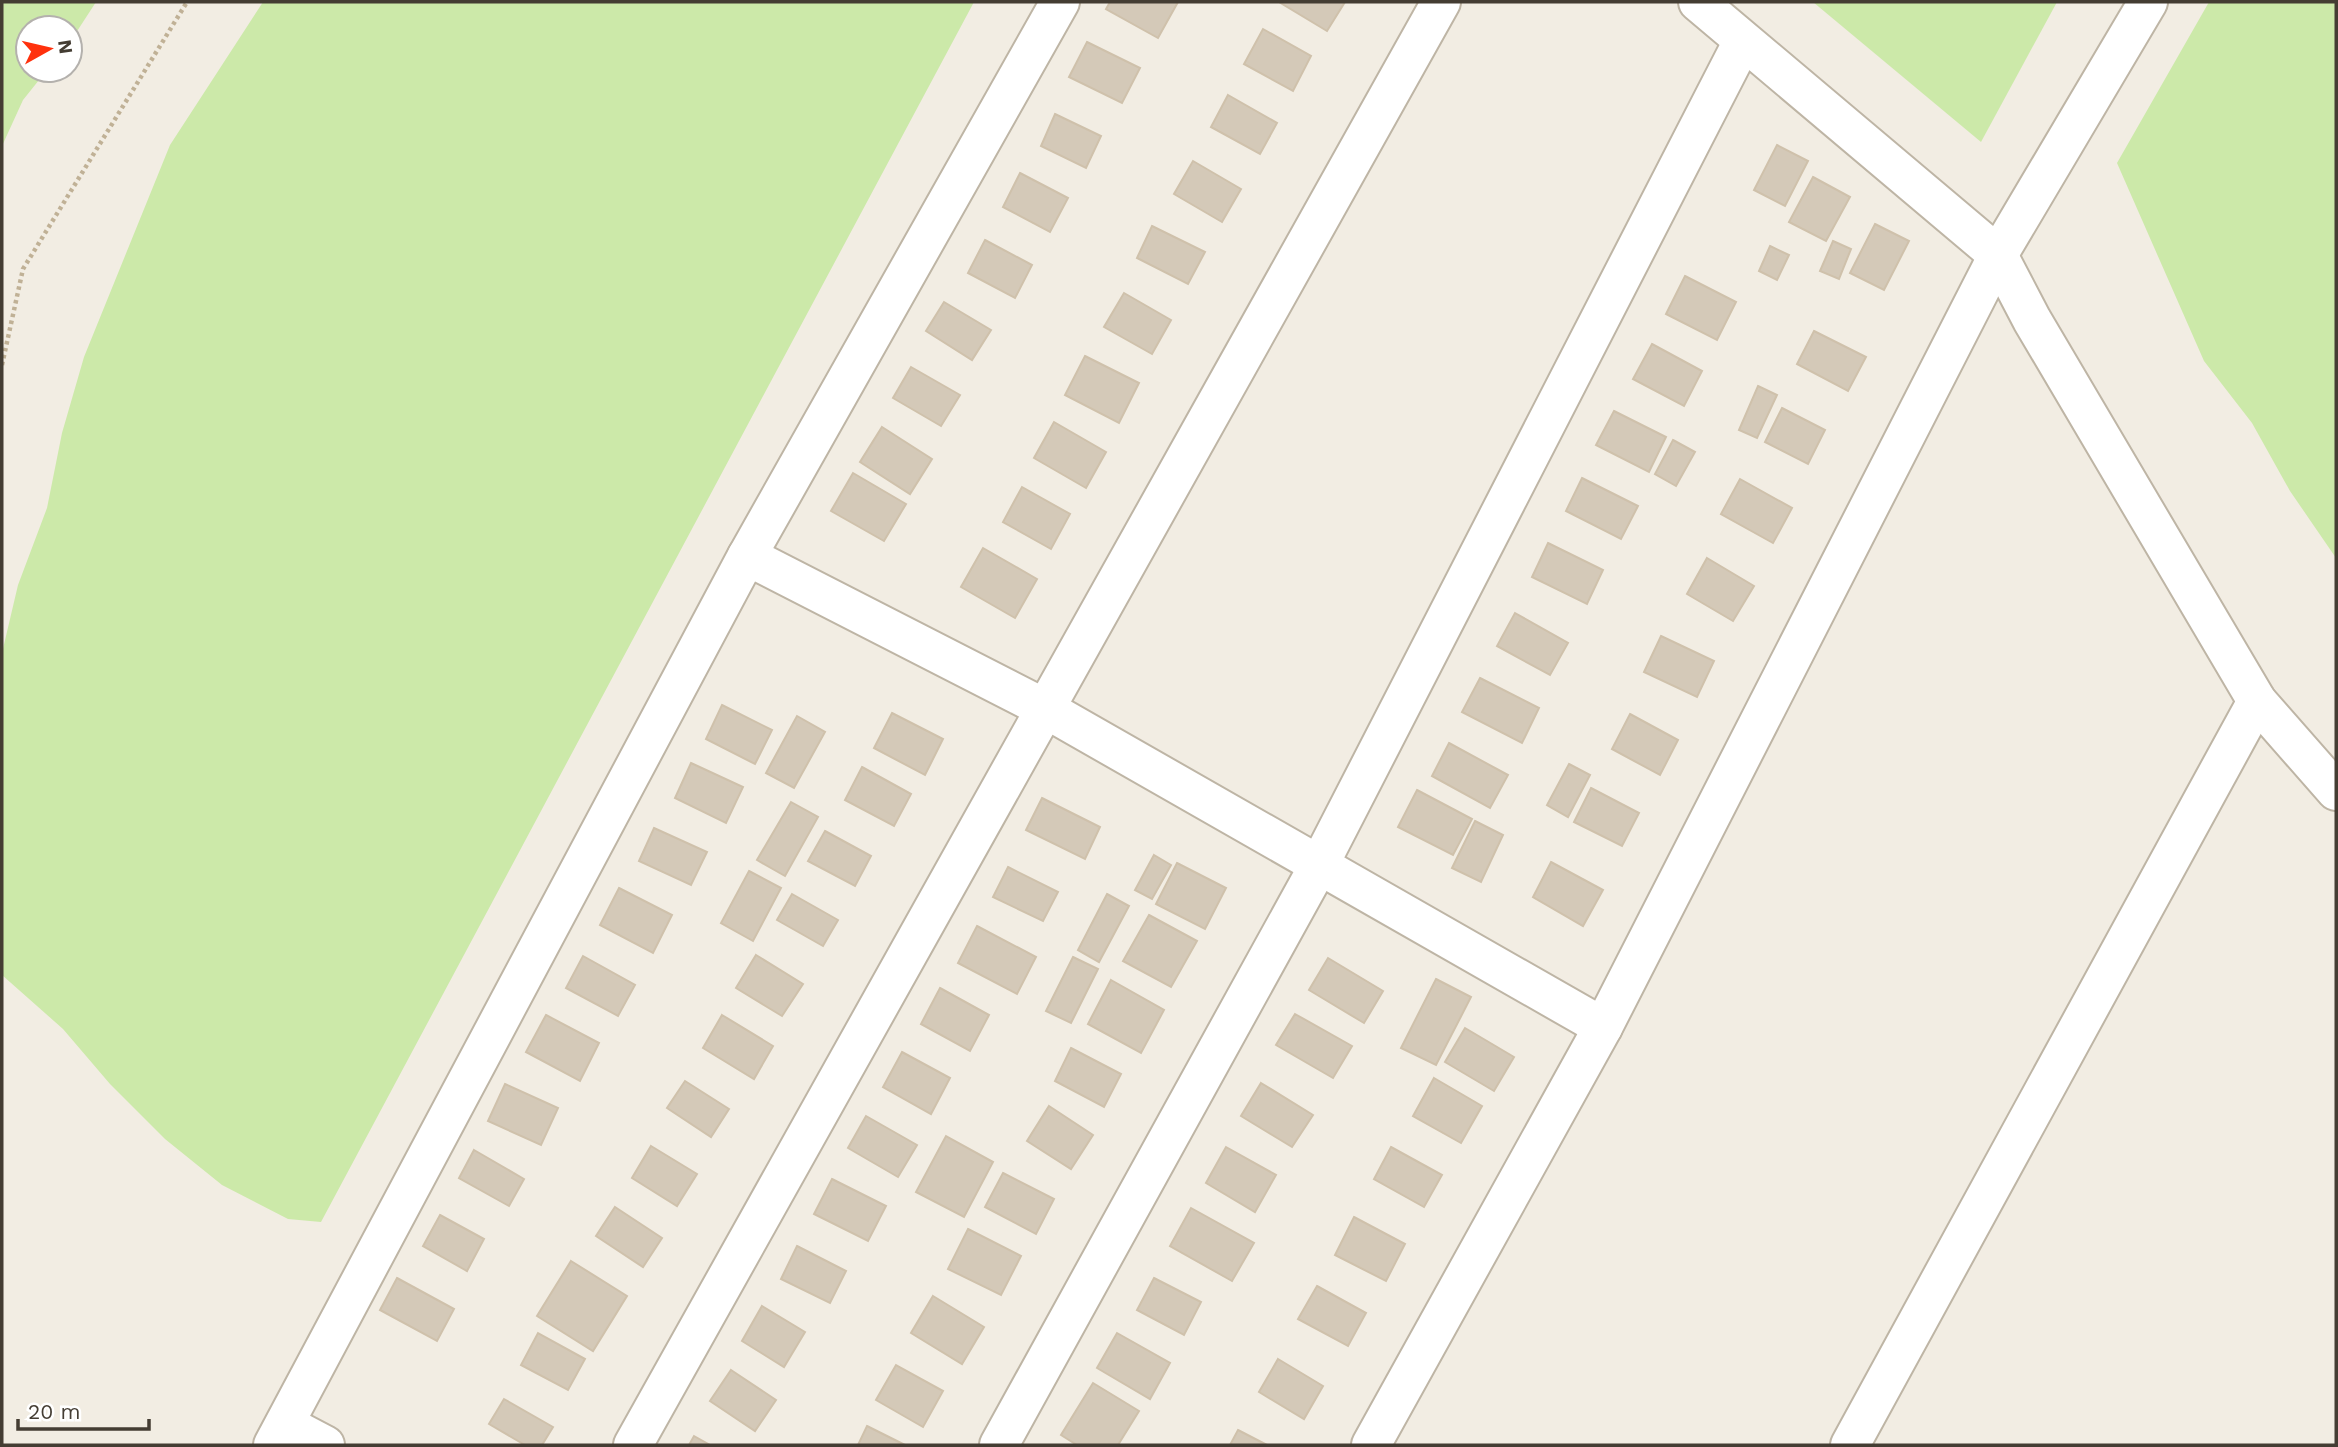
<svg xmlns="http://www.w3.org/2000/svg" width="2338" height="1447" font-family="'Work Sans',sans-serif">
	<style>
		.green { fill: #cce9a9 }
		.building { fill: #d4c9b8; stroke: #cfc1ab; stroke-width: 2 }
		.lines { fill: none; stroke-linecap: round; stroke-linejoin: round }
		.minor-casing { stroke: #beb5a5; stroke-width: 42 }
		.path { stroke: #c0b196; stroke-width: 4.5; stroke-dasharray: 3.5 3.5; stroke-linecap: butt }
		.minor { stroke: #fff; stroke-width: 38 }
	</style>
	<rect width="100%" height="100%" fill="#f2ede3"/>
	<g class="green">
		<polygon points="2,2 96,2 70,42 70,28 28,28 28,70 47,70 23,100 2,146"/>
		<polygon points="263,2 974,2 321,1222 288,1219 222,1185 165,1139 110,1084 63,1029 2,975 2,653 18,585 47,508 62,433 84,357 170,145"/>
		<polygon points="1813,2 2057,2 1981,142"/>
		<polygon points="2209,2 2336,2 2336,558 2290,491 2252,423 2204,361 2117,163"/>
	</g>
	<g class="building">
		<polygon points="1110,2 1178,2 1158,38 1106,9"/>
		<polygon points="1279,2 1345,2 1327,31"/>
		<polygon points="1263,29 1311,56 1293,91 1244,64"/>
		<polygon points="1087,42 1140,68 1122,103 1069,77"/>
		<polygon points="1228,95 1277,123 1260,154 1211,127"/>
		<polygon points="1055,114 1101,136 1086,168 1041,146"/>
		<polygon points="1777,145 1808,161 1785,206 1754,190"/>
		<polygon points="1193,161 1241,189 1222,222 1174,194"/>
		<polygon points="1020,173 1068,198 1050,232 1003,207"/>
		<polygon points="1813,177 1850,197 1826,241 1789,222"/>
		<polygon points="1875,224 1909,241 1884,290 1850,273"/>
		<polygon points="1152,226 1205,252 1188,284 1137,258"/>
		<polygon points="985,240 1032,265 1015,298 968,273"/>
		<polygon points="1833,241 1851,249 1839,279 1820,271"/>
		<polygon points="1770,246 1789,255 1777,280 1759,271"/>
		<polygon points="1685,276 1736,302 1717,340 1666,314"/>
		<polygon points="1124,293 1171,320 1152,354 1104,327"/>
		<polygon points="944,302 991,330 972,360 926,331"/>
		<polygon points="1814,331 1866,357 1848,391 1797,364"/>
		<polygon points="1652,344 1702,371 1684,406 1633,379"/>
		<polygon points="1085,356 1139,383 1119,423 1065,395"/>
		<polygon points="911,367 960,395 941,426 893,398"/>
		<polygon points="1758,386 1777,395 1757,438 1739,430"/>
		<polygon points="1782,408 1825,430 1808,464 1765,442"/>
		<polygon points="1614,411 1666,437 1649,472 1596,445"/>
		<polygon points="1054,422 1106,452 1086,488 1034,458"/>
		<polygon points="882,427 932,459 910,494 860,462"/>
		<polygon points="1673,440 1695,452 1676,486 1655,474"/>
		<polygon points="853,473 906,504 884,541 831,511"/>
		<polygon points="1582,478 1638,506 1621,539 1566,511"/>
		<polygon points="1740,479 1792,508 1773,543 1721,514"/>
		<polygon points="1022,487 1070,514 1051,549 1003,522"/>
		<polygon points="1548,543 1603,570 1587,604 1532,577"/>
		<polygon points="983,548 1037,579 1015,618 961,587"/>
		<polygon points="1707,558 1754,586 1733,621 1687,594"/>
		<polygon points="1515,613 1568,643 1550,675 1497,646"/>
		<polygon points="1661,636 1714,661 1697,697 1644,672"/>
		<polygon points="1480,678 1539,708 1522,743 1462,712"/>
		<polygon points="722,705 772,730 755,764 706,739"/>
		<polygon points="892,713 943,739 925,775 874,748"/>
		<polygon points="1630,714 1678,740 1660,775 1612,749"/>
		<polygon points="797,716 825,732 794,788 766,773"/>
		<polygon points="1449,743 1508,775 1490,808 1432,776"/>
		<polygon points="691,763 743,787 726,823 675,798"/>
		<polygon points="1569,764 1590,775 1568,817 1547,805"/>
		<polygon points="862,767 911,794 894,826 845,800"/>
		<polygon points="1591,788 1639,813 1622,846 1574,822"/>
		<polygon points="1417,790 1472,819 1453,855 1398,827"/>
		<polygon points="1042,798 1100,827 1085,859 1026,830"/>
		<polygon points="791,802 818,817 785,876 757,860"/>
		<polygon points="1475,821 1503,835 1481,882 1452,868"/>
		<polygon points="654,828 707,852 691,885 639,861"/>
		<polygon points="825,831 871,856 855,886 808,861"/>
		<polygon points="1154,855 1171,865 1152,899 1135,890"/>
		<polygon points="1551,862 1603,890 1583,926 1533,897"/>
		<polygon points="1177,863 1226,888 1205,929 1156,904"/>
		<polygon points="1008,867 1058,892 1043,921 993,897"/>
		<polygon points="749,871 781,888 753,941 721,923"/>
		<polygon points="619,888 672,915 653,953 600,925"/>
		<polygon points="792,894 838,920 823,946 777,920"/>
		<polygon points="1107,894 1129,906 1099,962 1078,950"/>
		<polygon points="1149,915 1197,941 1171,987 1123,961"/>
		<polygon points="977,926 1036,957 1017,994 958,963"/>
		<polygon points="756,955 803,984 782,1016 736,988"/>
		<polygon points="583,956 635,985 618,1016 566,988"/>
		<polygon points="1073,957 1098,969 1071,1023 1046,1011"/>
		<polygon points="1328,958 1383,991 1364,1023 1309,990"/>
		<polygon points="1436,979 1471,997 1436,1065 1401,1048"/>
		<polygon points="1111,980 1164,1010 1141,1053 1088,1024"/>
		<polygon points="940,988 989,1015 970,1051 921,1024"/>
		<polygon points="1295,1014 1352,1046 1333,1078 1276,1045"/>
		<polygon points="546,1015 599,1043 580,1081 526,1052"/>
		<polygon points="722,1015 773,1046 754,1079 703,1048"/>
		<polygon points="1465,1028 1514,1057 1494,1091 1445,1062"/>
		<polygon points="1071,1048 1121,1074 1104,1107 1055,1081"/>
		<polygon points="902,1052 950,1078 931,1114 883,1087"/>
		<polygon points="1434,1078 1482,1106 1461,1143 1413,1116"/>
		<polygon points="685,1081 729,1109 711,1137 667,1108"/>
		<polygon points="1261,1083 1313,1115 1292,1147 1241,1116"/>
		<polygon points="505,1084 558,1108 541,1145 488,1121"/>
		<polygon points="1049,1106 1093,1135 1071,1169 1027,1141"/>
		<polygon points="866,1116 917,1145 898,1177 848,1148"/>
		<polygon points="946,1136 993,1162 964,1217 916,1192"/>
		<polygon points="651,1146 697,1174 677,1206 632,1178"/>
		<polygon points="1226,1147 1276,1175 1255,1212 1206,1183"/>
		<polygon points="1391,1147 1442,1175 1424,1207 1374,1179"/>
		<polygon points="474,1150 524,1179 509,1206 459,1178"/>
		<polygon points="1003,1173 1054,1199 1036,1234 985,1207"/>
		<polygon points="832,1179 886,1206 868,1241 814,1214"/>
		<polygon points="615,1207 662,1238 643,1267 596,1236"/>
		<polygon points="1191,1208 1254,1243 1232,1281 1170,1246"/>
		<polygon points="440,1215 484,1239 467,1271 423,1246"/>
		<polygon points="1354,1217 1405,1244 1386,1281 1335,1255"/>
		<polygon points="968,1229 1021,1256 1001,1295 948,1269"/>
		<polygon points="797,1246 846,1271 830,1303 781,1279"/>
		<polygon points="571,1261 627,1296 593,1351 537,1316"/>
		<polygon points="397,1278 454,1309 437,1341 380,1310"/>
		<polygon points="1154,1278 1201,1302 1184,1335 1137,1310"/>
		<polygon points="1317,1286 1366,1313 1348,1346 1298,1319"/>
		<polygon points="933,1296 984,1327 962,1364 911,1333"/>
		<polygon points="762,1306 805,1332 784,1367 742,1341"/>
		<polygon points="538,1333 585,1359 568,1390 521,1365"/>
		<polygon points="1117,1333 1170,1363 1150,1399 1097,1368"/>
		<polygon points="1278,1359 1323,1386 1304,1419 1259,1392"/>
		<polygon points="896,1365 943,1391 923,1427 876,1400"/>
		<polygon points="731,1370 776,1400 755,1431 710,1401"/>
		<polygon points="1093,1383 1139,1411 1118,1445 1077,1445 1061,1435"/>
		<polygon points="504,1399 553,1427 542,1445 525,1445 489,1424"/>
		<polygon points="867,1426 905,1445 858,1445"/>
		<polygon points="1238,1430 1267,1445 1230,1445"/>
		<polygon points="694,1436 710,1445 689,1445"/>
	</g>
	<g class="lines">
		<defs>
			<g id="minor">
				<polyline points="1698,2 1998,255 2032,320 2257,701 2336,791"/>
				<polyline points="747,556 1044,708 1603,1027"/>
				<polyline points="285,1424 325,1445"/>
				<polyline points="273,1445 747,556 1060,2"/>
				<polyline points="633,1445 1441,2"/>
				<polyline points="999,1445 1318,867 1743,41"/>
				<polyline points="1371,1445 1603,1027 1998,255 2148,2"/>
				<polyline points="1850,1445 2257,701"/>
			</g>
		</defs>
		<use href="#minor" class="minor-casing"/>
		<polyline class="path" points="2,365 23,269 187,2"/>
		<use href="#minor" class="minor"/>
	</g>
	<rect width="2338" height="1447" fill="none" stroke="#443d33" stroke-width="7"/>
	<g transform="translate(49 49) rotate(82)"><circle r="33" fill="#ffffff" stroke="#b4b1ad" stroke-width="2"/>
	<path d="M0-5L12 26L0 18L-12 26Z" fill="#ff310d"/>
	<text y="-10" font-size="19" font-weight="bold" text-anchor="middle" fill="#443d33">N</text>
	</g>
	<path d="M18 1419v10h131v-10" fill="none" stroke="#443d33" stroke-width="3.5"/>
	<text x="28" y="1419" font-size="21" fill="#443d33" stroke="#ffffff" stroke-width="5" paint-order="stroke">20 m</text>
</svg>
